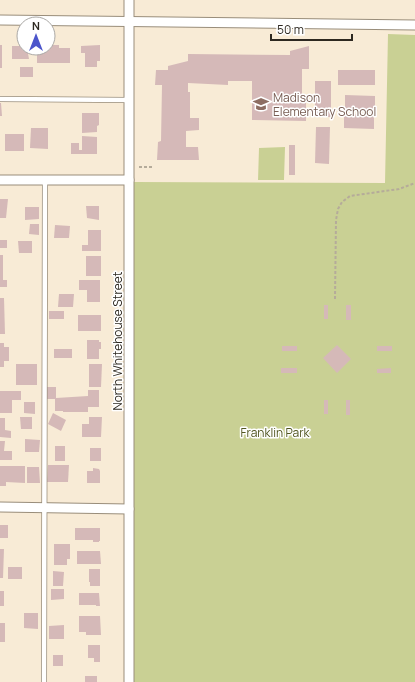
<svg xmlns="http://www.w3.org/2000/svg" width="415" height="682" font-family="Manrope,sans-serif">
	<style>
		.green { fill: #c9d094 }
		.building { fill: #d5b9b8 }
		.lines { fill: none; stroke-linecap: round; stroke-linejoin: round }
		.service-casing { stroke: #998d7a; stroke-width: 6 }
		.minor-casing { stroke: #998d7a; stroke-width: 11 }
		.path { stroke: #b5ab9a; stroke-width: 2; stroke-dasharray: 3 2; stroke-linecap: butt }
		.service { stroke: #fff; stroke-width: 4.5 }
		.minor { stroke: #fff; stroke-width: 9 }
		.labels { text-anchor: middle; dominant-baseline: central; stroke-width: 3; stroke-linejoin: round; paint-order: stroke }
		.education-label { font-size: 12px; fill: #785e54; stroke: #fff; text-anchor: start }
		.street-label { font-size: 12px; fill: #2d2820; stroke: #fff }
		.park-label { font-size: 12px; fill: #515620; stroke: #fff }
	</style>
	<rect width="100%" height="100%" fill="#f8ebd6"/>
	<g class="green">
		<polygon points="388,34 415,35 415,682 134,682 134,182 385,183"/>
		<polygon points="285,147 284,180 258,180 259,148"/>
	</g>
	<g class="building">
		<rect x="0" y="45" width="2" height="23"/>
		<polygon points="48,45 59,45 59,48 70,48 70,63 37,63 37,49 47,49"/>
		<polygon points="100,45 100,61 97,61 97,67 85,67 85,53 81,53 81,46"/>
		<polygon points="12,46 24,46 24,48 27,48 29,59 12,59"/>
		<polygon points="309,46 309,69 302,69 302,102 306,102 306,121 252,120 252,81 228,81 228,85 188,83 188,92 190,92 190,118 199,118 199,130 186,131 186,147 198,147 199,160 157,160 158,142 161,141 162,85 155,85 156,70 168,70 168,66 188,61 188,54 290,55 290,51"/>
		<rect x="20" y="67" width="13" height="10"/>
		<rect x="338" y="70" width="37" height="15"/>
		<rect x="315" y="81" width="16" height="36"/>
		<polygon points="345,95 375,96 375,110 345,110"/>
		<polygon points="0,103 1,103 2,116 0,116"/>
		<polygon points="82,113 99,113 99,125 97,126 97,132 82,133"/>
		<polygon points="344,114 374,115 374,129 344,128"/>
		<polygon points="316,127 330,127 329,164 315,163"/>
		<polygon points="31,128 48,128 48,149 30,148"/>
		<rect x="5" y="134" width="19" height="17"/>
		<polygon points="82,136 97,137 97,154 71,154 71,143 79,143 79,150 82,150"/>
		<rect x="289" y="145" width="6" height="30"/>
		<polygon points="0,199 8,199 6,218 0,218"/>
		<polygon points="86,206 99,206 99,220 87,218"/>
		<polygon points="25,207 39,207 39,219 25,220"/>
		<polygon points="30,224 39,224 39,235 29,234"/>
		<polygon points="55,225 70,226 69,238 54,238"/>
		<polygon points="88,230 101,230 101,251 82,251 82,245 88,245"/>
		<rect x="0" y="240" width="7" height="8"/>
		<polygon points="18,241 32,241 32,253 19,253"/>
		<polygon points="0,255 3,255 3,280 7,280 7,287 0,287"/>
		<rect x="86" y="256" width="15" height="20"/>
		<polygon points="79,280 100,280 100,302 87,302 87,290 79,290"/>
		<polygon points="59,294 74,294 73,307 58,307"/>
		<polygon points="0,298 4,298 5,334 0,334"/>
		<rect x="324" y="305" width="4" height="14"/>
		<rect x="346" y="305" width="5" height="15"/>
		<rect x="49" y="311" width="15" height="8"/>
		<rect x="78" y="315" width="23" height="16"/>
		<polygon points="87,340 99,340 99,342 101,342 101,349 99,349 99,359 87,359"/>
		<polygon points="0,343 4,343 4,347 9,347 9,361 4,361 4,367 0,367"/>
		<polygon points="337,345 351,359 337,373 323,358"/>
		<rect x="282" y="346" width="15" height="5"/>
		<rect x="377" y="346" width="15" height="5"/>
		<rect x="54" y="349" width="18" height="9"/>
		<rect x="16" y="364" width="21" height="21"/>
		<polygon points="89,364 102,364 101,387 89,387"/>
		<rect x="281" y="368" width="16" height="5"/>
		<polygon points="391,368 391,373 377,373 377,369"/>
		<polygon points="47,387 56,387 56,398 88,396 88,390 99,390 99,407 88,407 88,412 63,412 63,411 55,411 55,399 47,399"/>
		<polygon points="0,391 21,391 21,400 12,400 12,413 0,413"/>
		<rect x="324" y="400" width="4" height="14"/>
		<rect x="346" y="400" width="4" height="15"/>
		<polygon points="24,402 35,402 35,414 24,413"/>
		<polygon points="53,413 66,420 61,431 48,424"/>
		<polygon points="20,417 32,417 32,429 21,429"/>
		<polygon points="89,417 102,417 101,437 82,437 82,424 89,424"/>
		<polygon points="0,418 5,418 5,430 11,431 11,438 0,437"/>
		<polygon points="25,439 40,440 39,452 25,452"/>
		<polygon points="0,441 5,441 4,451 12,451 12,460 0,460"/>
		<rect x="55" y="446" width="10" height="15"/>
		<rect x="90" y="448" width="11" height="13"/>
		<polygon points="48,465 69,465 68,482 47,482"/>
		<polygon points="0,466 25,466 25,483 6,482 6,486 0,486"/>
		<polygon points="27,467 39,467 40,483 27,483"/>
		<polygon points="93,468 99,469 100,471 100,483 87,483 87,471 93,471"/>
		<rect x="0" y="525" width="8" height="13"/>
		<polygon points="75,528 100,528 100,541 99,541 99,542 93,542 93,540 75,540"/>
		<polygon points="54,544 70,544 70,559 67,559 67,565 54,565"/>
		<polygon points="0,549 4,549 3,578 0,578"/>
		<polygon points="77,551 100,551 101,564 77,564"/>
		<rect x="8" y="567" width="14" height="12"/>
		<polygon points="89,569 100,569 100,586 90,586 90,582 89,582"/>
		<polygon points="53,571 64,572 63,586 53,586"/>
		<polygon points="51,589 64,589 64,599 51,600"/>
		<rect x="0" y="591" width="4" height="15"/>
		<polygon points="79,593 99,593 100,606 96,606 96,605 79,605"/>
		<polygon points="24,613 38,613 38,629 24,628"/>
		<polygon points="79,616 100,616 101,635 86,635 86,632 79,632"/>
		<rect x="0" y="623" width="5" height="19"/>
		<polygon points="64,625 64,639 49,639 49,626"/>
		<polygon points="88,645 100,645 100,662 94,662 94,658 88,658"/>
		<rect x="53" y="655" width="10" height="11"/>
		<rect x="85" y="676" width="12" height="6"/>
	</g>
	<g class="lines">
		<defs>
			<g id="service">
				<polyline points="0,99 129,100"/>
				<polyline points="44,682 45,180"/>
			</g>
			<g id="minor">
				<polyline points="129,0 129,682"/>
				<polyline points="0,20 415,25"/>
				<polyline points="0,180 129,180"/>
				<polyline points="0,507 129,509"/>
			</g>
		</defs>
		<use href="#service" class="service-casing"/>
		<use href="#minor" class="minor-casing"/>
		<g class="path">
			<polyline points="139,167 153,167"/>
			<polyline points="335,299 336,220 338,209 342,202 350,196 399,189 415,183"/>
		</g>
		<use href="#service" class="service"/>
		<use href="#minor" class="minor"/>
	</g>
	<defs>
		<symbol id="school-bare" viewBox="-9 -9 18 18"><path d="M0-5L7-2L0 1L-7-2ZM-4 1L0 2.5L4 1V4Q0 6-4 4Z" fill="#8d6e63" stroke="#fff" stroke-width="2.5" paint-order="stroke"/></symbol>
	</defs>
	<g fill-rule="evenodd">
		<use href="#school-bare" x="250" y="93" width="22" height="22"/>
	</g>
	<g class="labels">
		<g class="education-label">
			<text x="273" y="97">Madison<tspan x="273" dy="14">Elementary School</tspan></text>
		</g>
		<g class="street-label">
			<text transform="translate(117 341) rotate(-90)">North Whitehouse Street</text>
		</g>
		<g class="park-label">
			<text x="275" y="432">Franklin Park</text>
		</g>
	</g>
	<g transform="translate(36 36)"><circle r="19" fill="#ffffff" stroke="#aba9a6"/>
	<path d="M0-3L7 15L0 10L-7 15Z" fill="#4c55cb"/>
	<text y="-6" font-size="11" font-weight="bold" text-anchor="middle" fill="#2d2820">N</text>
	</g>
	<path d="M271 34v6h81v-6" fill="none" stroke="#2d2820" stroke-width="2"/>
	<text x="277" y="34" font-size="12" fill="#2d2820" stroke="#ffffff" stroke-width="3" paint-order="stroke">50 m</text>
</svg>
